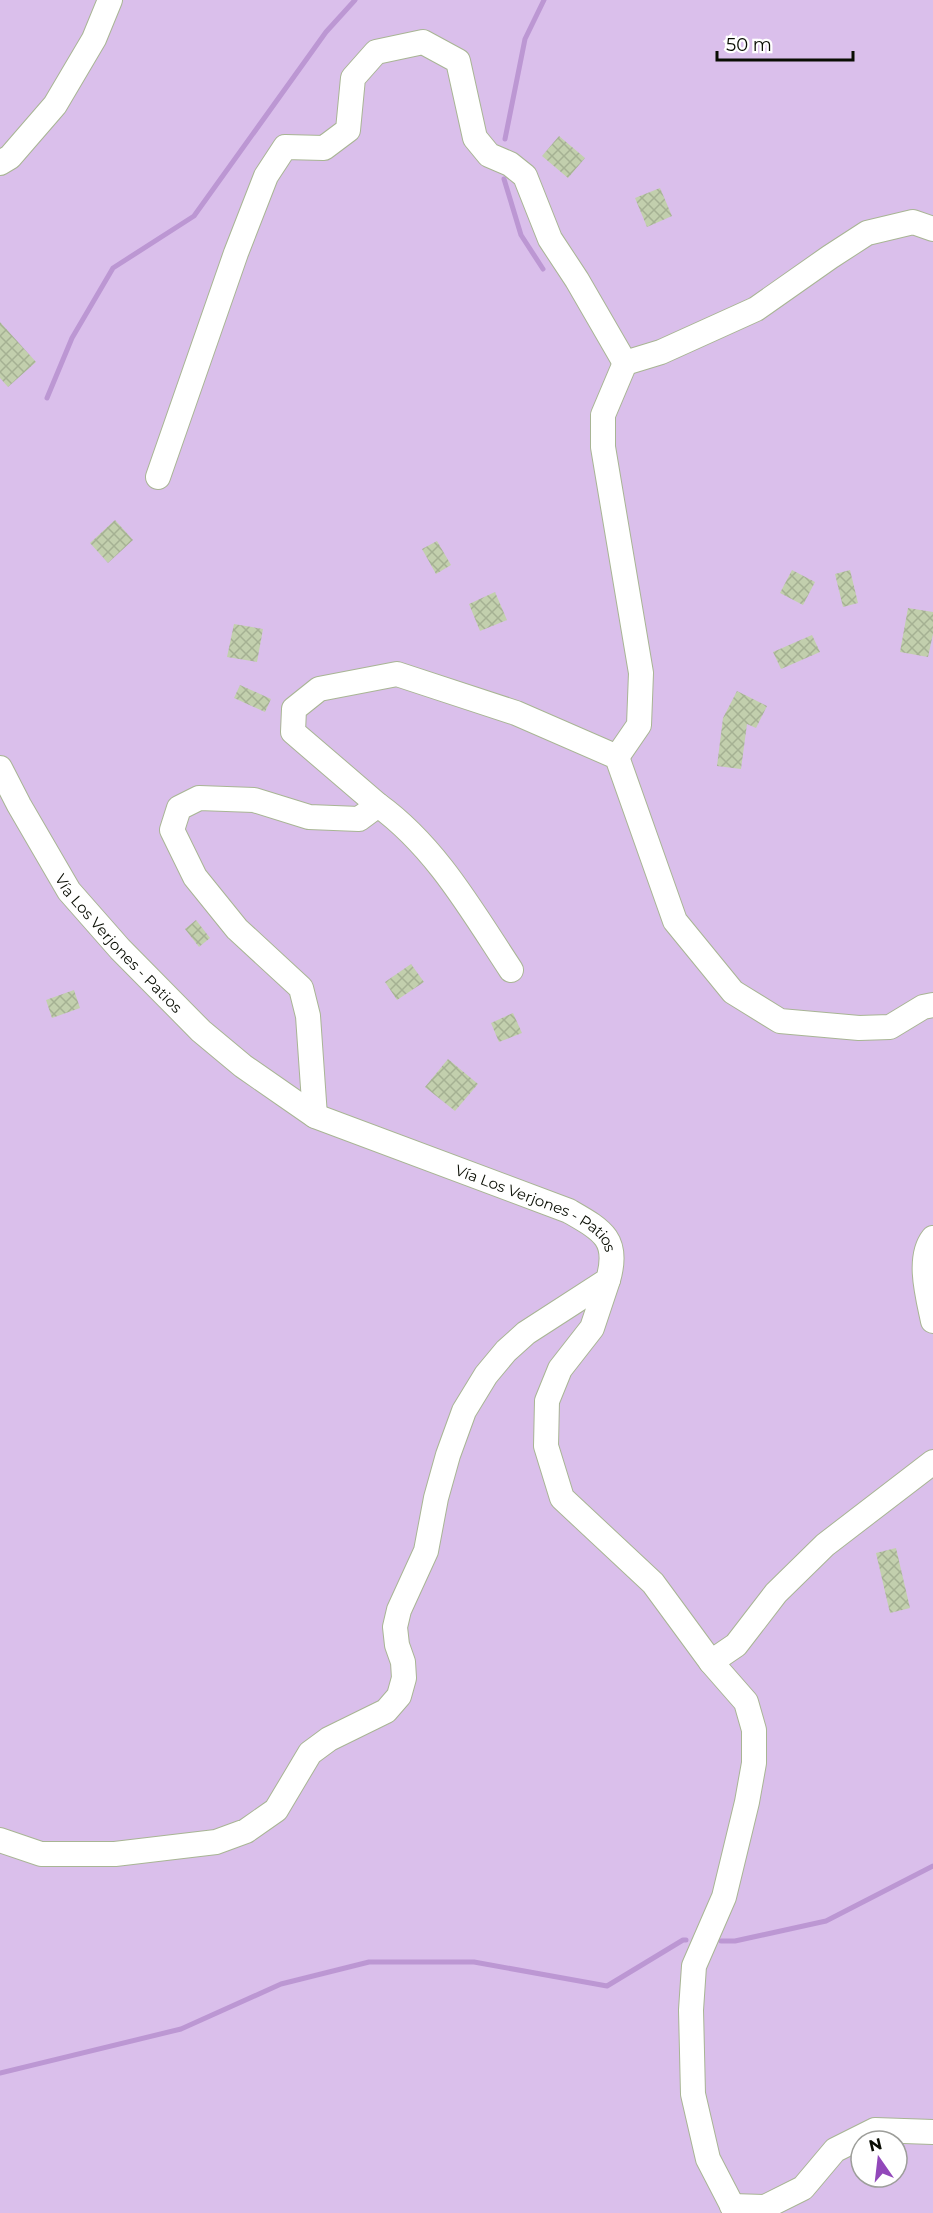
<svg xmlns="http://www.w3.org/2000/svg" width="933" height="2213" font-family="Montserrat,sans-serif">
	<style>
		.park { fill: #dabfeb; fill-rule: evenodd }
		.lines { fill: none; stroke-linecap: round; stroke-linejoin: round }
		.stream { stroke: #bc97d3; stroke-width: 5 }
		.building { fill: url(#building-cross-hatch) }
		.minor-casing { stroke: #a8b594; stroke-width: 26 }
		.minor { stroke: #fff; stroke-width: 24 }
		.labels { text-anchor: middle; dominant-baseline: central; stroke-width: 4.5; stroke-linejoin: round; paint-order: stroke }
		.street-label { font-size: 15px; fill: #090d03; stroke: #fff }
	</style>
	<defs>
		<pattern id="building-cross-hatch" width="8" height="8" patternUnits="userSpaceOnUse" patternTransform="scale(1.5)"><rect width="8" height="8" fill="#c2cfad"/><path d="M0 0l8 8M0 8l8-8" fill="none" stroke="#a5b193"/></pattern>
	</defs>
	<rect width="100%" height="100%" fill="#ebf9d6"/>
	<path class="park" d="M0,0H933V2213H0ZM861,2141H897V2177H861Z"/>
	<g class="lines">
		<g class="stream">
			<polyline points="505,139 525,39 544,0"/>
			<polyline points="504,179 521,235 543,269"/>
			<polyline points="47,398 72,338 113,268 194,216 326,32 355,0"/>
			<polyline points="721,1941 735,1941 826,1921 933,1866"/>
			<polyline points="0,2073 181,2029 281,1984 369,1962 474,1962 607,1986 683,1940 686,1940"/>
		</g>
	</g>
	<g class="building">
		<polygon points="559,136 585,158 568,178 542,156"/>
		<polygon points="660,188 672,216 647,227 635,198"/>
		<polygon points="0,322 36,362 8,387 0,378"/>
		<polygon points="115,520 133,540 108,563 90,543"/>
		<polygon points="437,541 451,565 436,574 422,549"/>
		<polygon points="792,570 815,582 803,605 780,593"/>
		<polygon points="850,570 858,603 843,607 835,574"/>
		<polygon points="495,592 507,620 480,631 469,604"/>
		<polygon points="908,608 933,612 933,634 928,657 900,652"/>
		<polygon points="234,624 263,629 257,662 227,657"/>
		<polygon points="812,635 820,652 781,669 773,652"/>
		<polygon points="240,685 271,699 265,712 234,698"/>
		<polygon points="737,691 767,706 756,728 747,724 741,769 717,766 723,718"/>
		<polygon points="196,920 210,938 199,947 185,929"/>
		<polygon points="411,964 424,982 397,1000 385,982"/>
		<polygon points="74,990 80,1008 52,1018 46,1000"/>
		<polygon points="513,1013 522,1033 499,1042 491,1023"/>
		<polygon points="448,1059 478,1084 455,1111 425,1087"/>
		<polygon points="896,1548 910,1608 890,1613 876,1553"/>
	</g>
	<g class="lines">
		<defs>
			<g id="minor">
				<polyline points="0,163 10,157 55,105 94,39 110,0"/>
				<polyline points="625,363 661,352 756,309 830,257 867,233 913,222 933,229"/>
				<polyline points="158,477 236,253 266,176 285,147 324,148 348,130 353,78 376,52 423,42 458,61 475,138 489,155 510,164 525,176 550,239 577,280 625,363"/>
				<polyline points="617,757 639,725 641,673 603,447 603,415 625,363"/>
				<path id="s1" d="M0,768L19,805L69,891L120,949L201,1031L243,1066L315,1116L569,1211C602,1230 620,1239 608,1280L526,1333L506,1351L486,1375L464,1411L448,1455L436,1498L426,1551L399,1610L395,1627L397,1645L403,1662L404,1678L399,1696L386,1711L329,1739L310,1753L276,1810L246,1831L216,1842L115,1854H41L0,1840"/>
				<path d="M378,805C436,847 472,911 511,970"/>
				<polyline points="315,1116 308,1016 301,988 237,929 195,877 172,830 179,808 199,798 254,800 309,817 359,819 378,805 293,732 294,709 319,689 397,674 516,713 617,757 675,921 733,992 780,1021 859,1028 890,1027 923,1007 933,1005"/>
				<path d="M933,1238C917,1258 928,1297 933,1321"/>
				<polyline points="608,1280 592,1328 560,1369 547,1401 546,1446 562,1498 653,1583 711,1662 746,1702 754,1730 754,1763 747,1802 724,1897 694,1966 691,2010 693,2094 708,2159 736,2213"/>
				<polyline points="711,1662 736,1645 776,1593 825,1545 933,1462"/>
				<polyline points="732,2206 765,2207 803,2188 835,2150 875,2130 933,2132"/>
			</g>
		</defs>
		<use href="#minor" class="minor-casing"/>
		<use href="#minor" class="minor"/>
	</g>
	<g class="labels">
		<g class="street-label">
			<text stroke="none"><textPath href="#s1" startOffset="213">Vía Los Verjones - Patios</textPath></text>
			<text stroke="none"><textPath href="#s1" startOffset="717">Vía Los Verjones - Patios</textPath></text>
		</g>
	</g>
	<g transform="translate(879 2159) rotate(346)"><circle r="28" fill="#ffffff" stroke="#9d9e9a" stroke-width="1.5"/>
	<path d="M0-4.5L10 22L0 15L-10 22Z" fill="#9248ba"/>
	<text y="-9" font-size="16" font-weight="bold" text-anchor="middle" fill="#090d03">N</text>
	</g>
	<path d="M717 51v9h136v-9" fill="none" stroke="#090d03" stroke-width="3"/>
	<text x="726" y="51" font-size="18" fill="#090d03" stroke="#ffffff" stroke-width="4.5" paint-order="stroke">50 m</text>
</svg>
